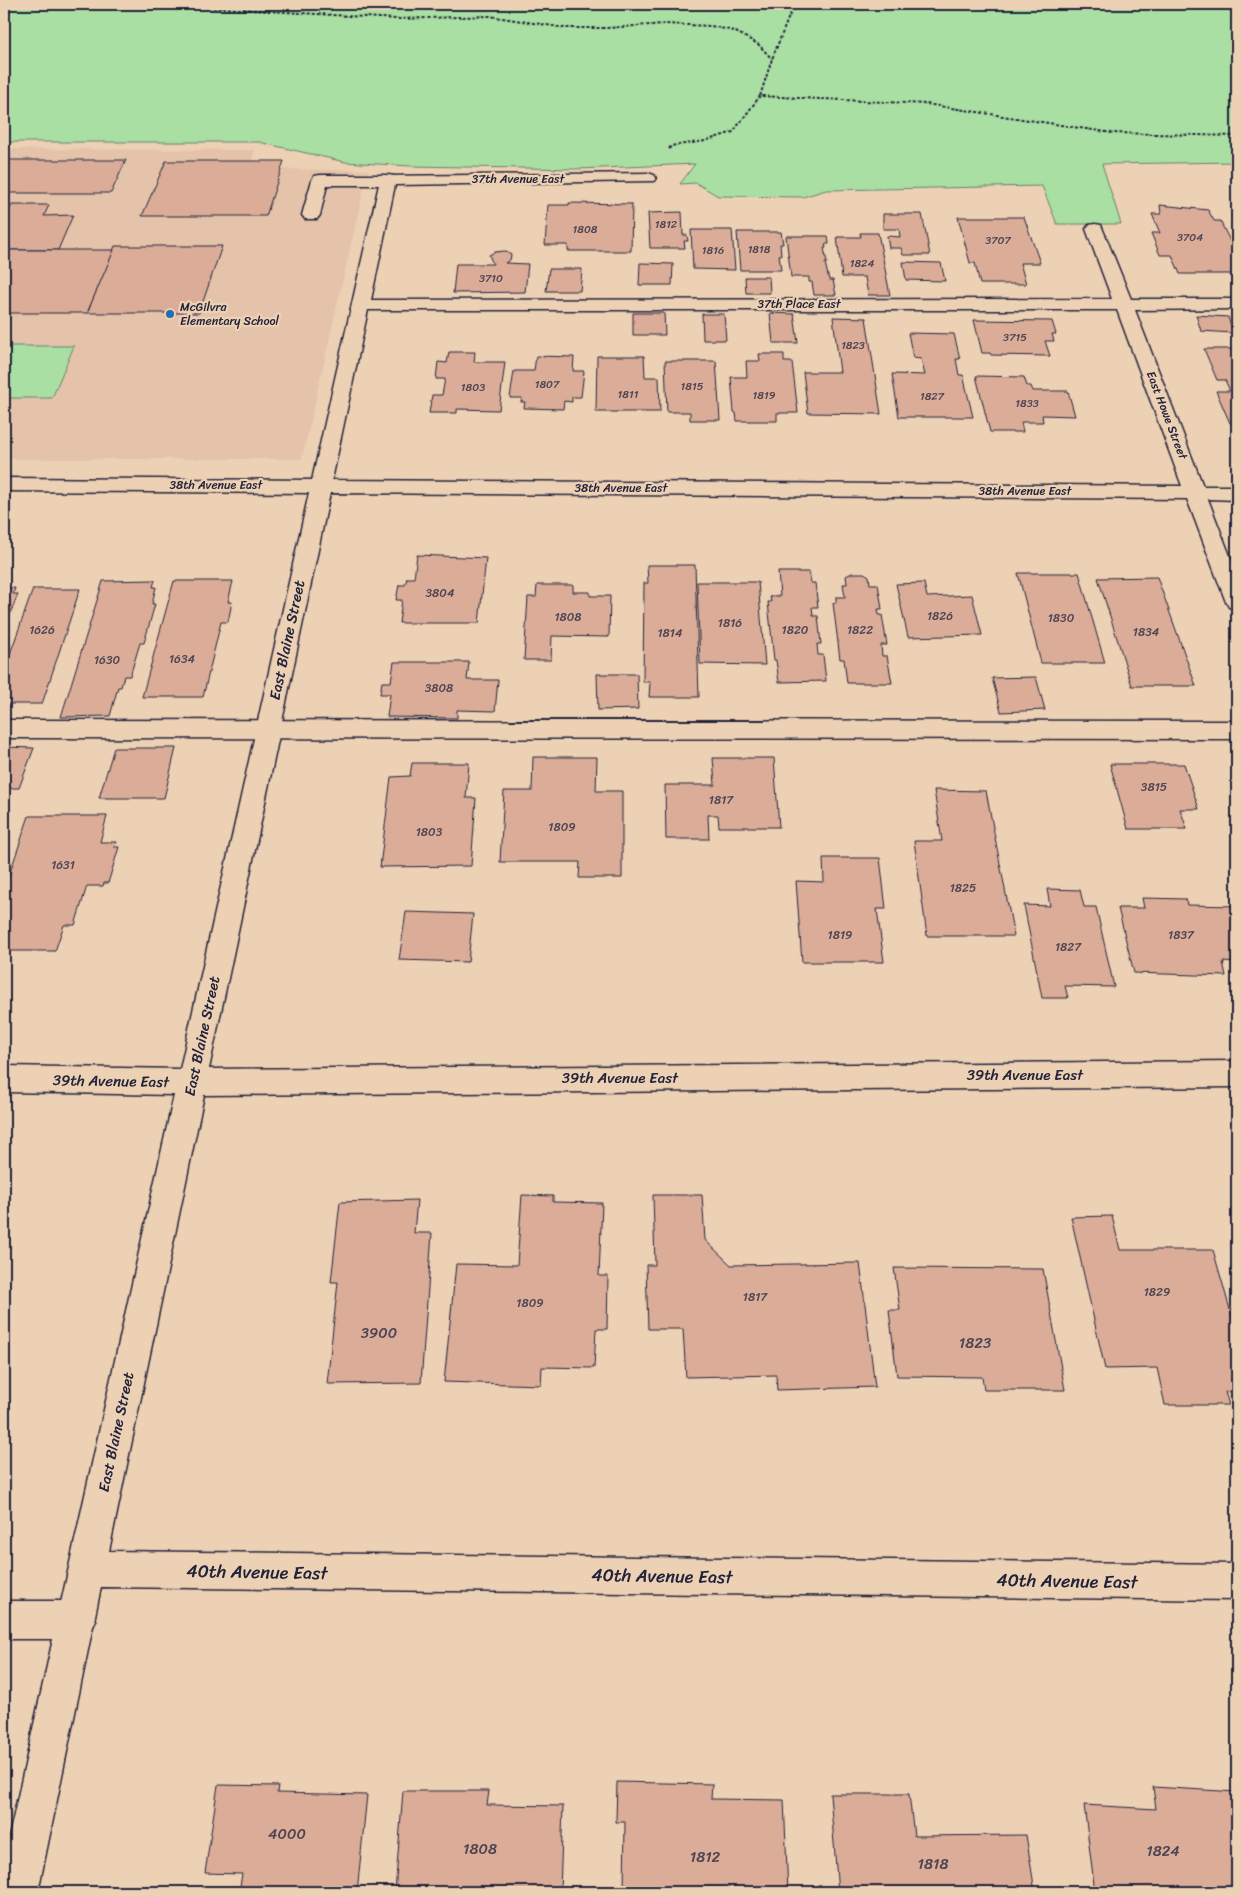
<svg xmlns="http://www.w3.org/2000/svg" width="1241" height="1896" font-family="Sriracha,sans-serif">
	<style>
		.built { fill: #e4c3aa }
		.green { fill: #a9dfa2; stroke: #66806e }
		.building { fill: #dbad99; stroke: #22223b }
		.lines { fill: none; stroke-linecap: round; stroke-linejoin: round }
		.lane-casing { stroke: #22223b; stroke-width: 3 }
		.street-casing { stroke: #22223b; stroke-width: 3 }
		.path { stroke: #22223b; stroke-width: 2; stroke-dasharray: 3 2; stroke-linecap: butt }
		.lane { fill: #edd1b4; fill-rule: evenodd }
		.street { fill: #edd1b4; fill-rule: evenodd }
		.poi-dot { fill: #1f6fb2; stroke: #edd1b4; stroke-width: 2 }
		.labels { text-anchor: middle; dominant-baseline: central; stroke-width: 4.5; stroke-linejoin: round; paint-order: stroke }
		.far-number-label { font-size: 11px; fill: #504552 }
		.far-street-label { font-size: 12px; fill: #22223b; stroke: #edd1b4 }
		.far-poi-label { font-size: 12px; fill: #22223b; stroke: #edd1b4; text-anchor: start }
		.number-label { font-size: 12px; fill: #504552 }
		.street-label { font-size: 15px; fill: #22223b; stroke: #edd1b4 }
		.near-number-label { font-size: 15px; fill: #504552 }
		.near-street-label { font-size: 18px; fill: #22223b; stroke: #edd1b4 }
	</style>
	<rect width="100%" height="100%" fill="#edd1b4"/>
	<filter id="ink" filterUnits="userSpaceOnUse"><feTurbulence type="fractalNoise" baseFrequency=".02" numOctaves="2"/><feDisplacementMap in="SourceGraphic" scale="10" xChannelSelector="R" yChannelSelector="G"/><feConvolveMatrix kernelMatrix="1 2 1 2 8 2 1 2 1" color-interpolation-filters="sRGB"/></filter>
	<g filter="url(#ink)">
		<polygon class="built" points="4,149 255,150 249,169 368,170 302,459 4,459"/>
		<g class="green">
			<polygon points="4,4 1237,4 1237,162 1102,164 1121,224 1057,224 1042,186 826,190 803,197 718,196 696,183 680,184 695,164 578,169 411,166 345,162 259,142 4,142"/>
			<polygon points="4,346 74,346 52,398 4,398"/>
		</g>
		<g class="building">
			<polygon points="4,160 126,160 111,193 4,193"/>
			<polygon points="166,161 284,161 266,216 142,216"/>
			<polygon points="569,203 632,204 631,251 568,251 568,245 545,245 548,205 569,205"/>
			<polygon points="12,205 49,205 44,216 73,215 58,250 4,250 4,215 6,215"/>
			<polygon points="1160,205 1208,210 1214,221 1220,221 1230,241 1236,241 1237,243 1237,274 1180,274 1172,255 1160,255 1151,233 1160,233 1152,214 1161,214"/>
			<polygon points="682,212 683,235 687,235 688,241 684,241 685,248 650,248 648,213"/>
			<polygon points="883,214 922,214 930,255 903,255 901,248 889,248 887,236 900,237 899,229 883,229"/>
			<polygon points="958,217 1024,217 1040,263 1020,263 1026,284 980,284 975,263 970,263"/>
			<polygon points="691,230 732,230 735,270 693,269"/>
			<polygon points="737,232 781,232 783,244 780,244 781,255 779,255 781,270 740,270"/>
			<polygon points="860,233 878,233 890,295 868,295 865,277 842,277 837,237 861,237"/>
			<polygon points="786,236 828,236 829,244 825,244 826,248 824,248 827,263 825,263 829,280 833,280 836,295 814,295 812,282 809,282 809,277 791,277"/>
			<polygon points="115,246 222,246 199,313 87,313"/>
			<polygon points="4,250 114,250 87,313 4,313"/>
			<polygon points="505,251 511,255 510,260 505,263 528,264 525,292 453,293 456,264 493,264 489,255 495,252"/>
			<polygon points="903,262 941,263 945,281 906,280"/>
			<polygon points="640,263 673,264 672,285 639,285"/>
			<polygon points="549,269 582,269 580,291 546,291"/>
			<polygon points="745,277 769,277 770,293 746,293"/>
			<polygon points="633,313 664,313 665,335 633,335"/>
			<polygon points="770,313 794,314 798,343 773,343"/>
			<polygon points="702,314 724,314 726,340 703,340"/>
			<polygon points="1196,315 1228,317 1233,333 1201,331"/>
			<polygon points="833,317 866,318 881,414 808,413 803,372 840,372"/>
			<polygon points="974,320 1052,321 1056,334 1052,334 1054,341 1045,341 1050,356 991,355 990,353 982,353"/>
			<polygon points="908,333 954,334 960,359 956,359 959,375 963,375 973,417 899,417 892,374 925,375 921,359 913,358"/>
			<polygon points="1204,349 1237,349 1237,423 1230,423 1216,391 1230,391 1225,380 1217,380"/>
			<polygon points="449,352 475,352 474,362 505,362 499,410 457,409 457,413 429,413 432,395 442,395 445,379 436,379 438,362 447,363"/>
			<polygon points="759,354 784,354 784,362 792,362 798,413 777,413 777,421 737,421 736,413 734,412 731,377 747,377 746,361 760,361"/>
			<polygon points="536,356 574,357 573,371 584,371 581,397 572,397 572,402 564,401 563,409 524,408 525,402 521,402 522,398 510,398 514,371 534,371"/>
			<polygon points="597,356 644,356 645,377 659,377 660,412 596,412"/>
			<polygon points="665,361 716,361 720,420 690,420 690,412 667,412"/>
			<polygon points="976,376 1024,377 1027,386 1031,386 1033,391 1068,391 1075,416 1042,415 1043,422 1021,422 1023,432 990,432"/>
			<polygon points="417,555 486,558 479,623 399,623 402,600 396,600 399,585 405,585 407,578 414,578"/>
			<polygon points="647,565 695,565 699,697 649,697 650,682 643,682 644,583 648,583"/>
			<polygon points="778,572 809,572 811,583 815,583 818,607 812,607 813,616 818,616 821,644 817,644 818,655 823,655 826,681 779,682 776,660 774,660 768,602 771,602 770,596 780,596"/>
			<polygon points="852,573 864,573 869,576 870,584 878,584 882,609 878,609 879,615 882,615 887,645 881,645 882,656 887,656 892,683 847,683 844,659 840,659 833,603 836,603 836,597 845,597 843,584 847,584 846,576"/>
			<polygon points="1018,573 1079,573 1105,663 1041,663"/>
			<polygon points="1157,577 1196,686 1132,686 1098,578"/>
			<polygon points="155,580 153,587 156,587 152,604 155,604 144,643 140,643 130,676 124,676 121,687 118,687 110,716 61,717 103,581"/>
			<polygon points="174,581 233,581 228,602 232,602 228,622 221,622 203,697 142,697"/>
			<polygon points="697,582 758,582 765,665 700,664"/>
			<polygon points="924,583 927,597 972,595 982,635 908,637 896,584"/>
			<polygon points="537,585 573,585 573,592 590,592 590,596 610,596 609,637 552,636 551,660 524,660 528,597 536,597"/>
			<polygon points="4,588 15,588 13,594 18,594 4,630"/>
			<polygon points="33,589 80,589 42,704 4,704 4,671"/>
			<polygon points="394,662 469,662 467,680 498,680 495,711 457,710 457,718 387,717 390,694 380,694 382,682 391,682"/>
			<polygon points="597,674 637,674 638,709 598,710"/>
			<polygon points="1036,677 1045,710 1001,712 992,678"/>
			<polygon points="4,747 34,748 19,788 4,788"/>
			<polygon points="114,748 176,748 164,798 99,798"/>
			<polygon points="533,757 597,757 596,791 622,791 622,878 579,878 580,862 500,862 504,791 532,791"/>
			<polygon points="713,758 774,758 779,827 719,827 718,815 708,815 709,839 666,839 665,785 715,785"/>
			<polygon points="412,763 469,763 466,798 476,798 471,866 380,867 391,777 410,776"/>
			<polygon points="1110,764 1184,764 1199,809 1180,809 1187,829 1128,829"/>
			<polygon points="934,790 986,791 1014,936 927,936 914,841 942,841"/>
			<polygon points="29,816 107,816 100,842 117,842 114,847 119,847 108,883 104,883 103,886 87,886 75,925 64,925 55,951 4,951 4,890"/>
			<polygon points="823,858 880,858 886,909 877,909 884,962 802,962 796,881 824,882"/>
			<polygon points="1047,889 1080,890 1084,907 1096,907 1114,987 1065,986 1068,998 1042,998 1024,905 1050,906"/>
			<polygon points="1142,898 1186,899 1187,905 1237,906 1237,963 1223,962 1226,976 1134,973 1118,908 1144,908"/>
			<polygon points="406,912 473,914 468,962 399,960"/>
			<polygon points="522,1195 553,1196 553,1202 602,1203 599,1276 608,1276 607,1329 596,1329 594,1368 542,1367 541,1385 444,1382 456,1264 517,1265"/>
			<polygon points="653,1195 702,1195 705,1240 731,1265 860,1263 875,1387 777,1390 776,1375 686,1377 683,1329 648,1329 646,1265 655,1265"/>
			<polygon points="417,1200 414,1233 432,1233 421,1383 327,1384 338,1282 331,1282 340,1202"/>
			<polygon points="1112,1216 1120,1250 1213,1250 1237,1334 1237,1391 1225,1392 1229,1405 1165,1405 1157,1368 1105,1369 1071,1217"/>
			<polygon points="894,1268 1043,1269 1065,1390 984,1390 982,1377 897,1376 889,1310 900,1310"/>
			<polygon points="617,1782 712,1784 711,1799 784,1800 788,1892 624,1892 625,1822 616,1822"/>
			<polygon points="218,1785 278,1786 277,1793 367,1795 357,1892 239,1892 242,1874 205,1873"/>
			<polygon points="1153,1787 1237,1792 1237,1892 1095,1892 1084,1805 1156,1809"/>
			<polygon points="403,1791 489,1791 487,1805 563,1806 560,1892 395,1892"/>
			<polygon points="830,1794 909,1794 914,1836 1026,1835 1035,1892 838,1892"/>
		</g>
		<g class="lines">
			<defs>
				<g id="lane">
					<polygon points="320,175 388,175 394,176 396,180 394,184 388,185 327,185 320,215 317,219 305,219 302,215 312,180 314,176"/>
					<polygon points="4,720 1237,721 1237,739 4,738"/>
					<polygon points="4,1601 77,1601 90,1607 96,1620 90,1633 77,1639 4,1639"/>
				</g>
				<path id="street" d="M648,173L654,175L656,178L654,181L395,185L371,300L1112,299L1086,229L1089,225L1095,224L1101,225L1131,299H1237V309L1135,310L1203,486H1237V500L1208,499L1237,574V610L1229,607L1226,602L1187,499L330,493L209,1069L1237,1061V1087L204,1095L109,1551L1237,1564V1600L101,1587L38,1892H4V1859L174,1095L4,1092V1066L180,1069L309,493L4,491V478L312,480L380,180L382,176ZM368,310H1117L1182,486L332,480Z"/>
			</defs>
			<use href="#lane" class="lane-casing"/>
			<use href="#street" class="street-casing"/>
			<g class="path">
				<polyline points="158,4 397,19 490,16 565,28 607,28 664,24 711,26 734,31 758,44 772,59"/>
				<polyline points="794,4 772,59 760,96 926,104 1112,133 1237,136"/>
				<polyline points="669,149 671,146 705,141 733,132 760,96"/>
			</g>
			<use href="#lane" class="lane"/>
			<use href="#street" class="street"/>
		</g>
	</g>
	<circle class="poi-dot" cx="170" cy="314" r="5"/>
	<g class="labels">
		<g class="far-number-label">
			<text x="666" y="224">1812</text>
			<text x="585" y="229">1808</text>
			<text x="1190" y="237">3704</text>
			<text x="998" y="240">3707</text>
			<text x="759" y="249">1818</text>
			<text x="713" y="250">1816</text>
			<text x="862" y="263">1824</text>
			<text x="491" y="278">3710</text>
			<text x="1015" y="337">3715</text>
			<text x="853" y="345">1823</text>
			<text x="547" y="384">1807</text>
			<text x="692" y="386">1815</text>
			<text x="473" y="387">1803</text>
			<text x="628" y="394">1811</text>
			<text x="764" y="395">1819</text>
			<text x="932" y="396">1827</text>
			<text x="1027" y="403">1833</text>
		</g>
		<g class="far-street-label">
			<text x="518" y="179">37th Avenue East</text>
			<text x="799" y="304">37th Place East</text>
			<text transform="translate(1167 415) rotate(69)">East Howe Street</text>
			<text x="216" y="485">38th Avenue East</text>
			<text x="621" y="488">38th Avenue East</text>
			<text x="1025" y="491">38th Avenue East</text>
		</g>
		<g class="far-poi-label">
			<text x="180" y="307">McGilvra<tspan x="180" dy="14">Elementary School</tspan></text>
		</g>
		<g class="number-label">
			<text x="440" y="593">3804</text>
			<text x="940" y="616">1826</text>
			<text x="568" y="617">1808</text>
			<text x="1061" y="618">1830</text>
			<text x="730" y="623">1816</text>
			<text x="42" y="630">1626</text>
			<text x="795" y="630">1820</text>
			<text x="860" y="630">1822</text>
			<text x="1146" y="632">1834</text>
			<text x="670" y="633">1814</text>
			<text x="182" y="659">1634</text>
			<text x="107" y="660">1630</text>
			<text x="439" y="688">3808</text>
			<text x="1154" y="787">3815</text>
			<text x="721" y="800">1817</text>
			<text x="562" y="827">1809</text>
			<text x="429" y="832">1803</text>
			<text x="63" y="865">1631</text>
			<text x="963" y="888">1825</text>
			<text x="840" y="935">1819</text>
			<text x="1181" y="935">1837</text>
			<text x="1068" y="947">1827</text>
			<text x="1157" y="1292">1829</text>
			<text x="755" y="1297">1817</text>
			<text x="530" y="1303">1809</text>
		</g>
		<g class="street-label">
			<text transform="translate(287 640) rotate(-78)">East Blaine Street</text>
			<text transform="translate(202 1036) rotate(-78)">East Blaine Street</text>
			<text x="1025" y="1075">39th Avenue East</text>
			<text x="620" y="1078">39th Avenue East</text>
			<text transform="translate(111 1081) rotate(1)">39th Avenue East</text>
			<text transform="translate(116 1432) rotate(-78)">East Blaine Street</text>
		</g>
		<g class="near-number-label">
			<text x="379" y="1333">3900</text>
			<text x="975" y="1343">1823</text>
			<text x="287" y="1834">4000</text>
			<text x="480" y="1849">1808</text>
			<text x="1163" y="1851">1824</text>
			<text x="705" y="1857">1812</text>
			<text x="933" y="1864">1818</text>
		</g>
		<g class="near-street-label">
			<text transform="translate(257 1572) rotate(1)">40th Avenue East</text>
			<text transform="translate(662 1576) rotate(1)">40th Avenue East</text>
			<text transform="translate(1067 1581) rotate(1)">40th Avenue East</text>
		</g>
	</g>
	<rect width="1241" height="1896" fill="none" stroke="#edd1b4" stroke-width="20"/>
	<rect x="10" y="10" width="1221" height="1876" fill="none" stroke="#22223b" stroke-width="2" filter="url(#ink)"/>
</svg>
